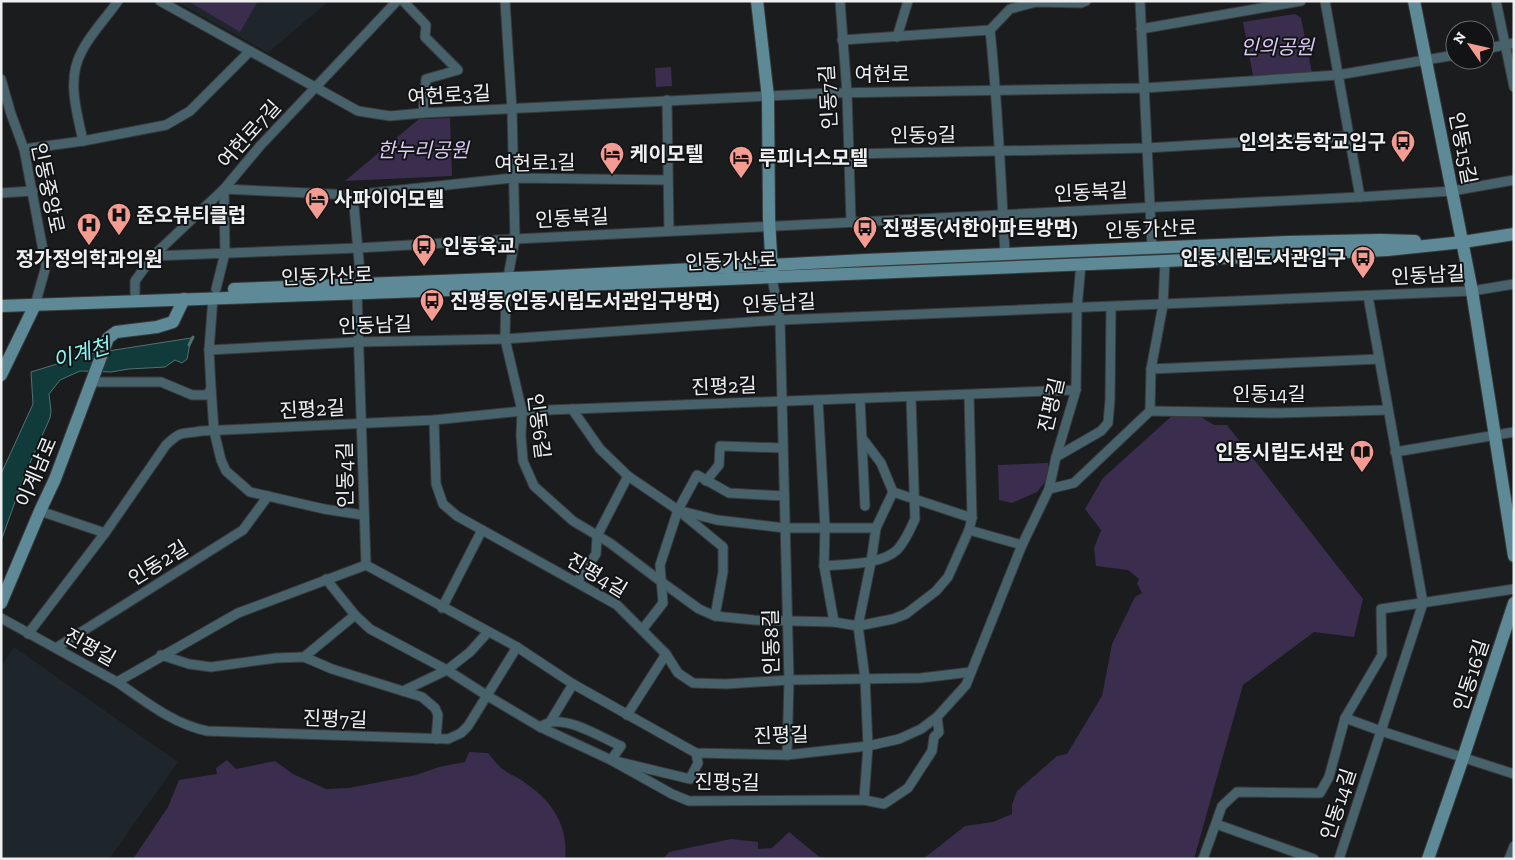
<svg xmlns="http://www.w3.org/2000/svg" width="1515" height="860" font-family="'Zilla Slab','Noto Sans KR',serif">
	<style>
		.built { fill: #1e252b }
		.green { fill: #3b2d4e }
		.water { fill: #113b3a; stroke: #537171 }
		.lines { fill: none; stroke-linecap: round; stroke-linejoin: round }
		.stream { stroke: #537171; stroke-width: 3 }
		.street-casing { stroke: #383a3b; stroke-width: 11 }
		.secondary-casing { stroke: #383a3b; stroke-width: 14 }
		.street { stroke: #47626a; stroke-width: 9 }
		.secondary { stroke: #5e8a98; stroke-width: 12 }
		.labels { text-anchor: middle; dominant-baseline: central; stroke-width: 4; stroke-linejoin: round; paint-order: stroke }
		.park-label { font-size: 20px; font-style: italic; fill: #dcc9f6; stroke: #111315 }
		.street-label { font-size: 20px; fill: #edeff0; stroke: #111315 }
		.poi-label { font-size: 20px; font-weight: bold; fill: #edeff0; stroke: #111315; text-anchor: start }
		.water-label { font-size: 21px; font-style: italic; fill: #86fbf6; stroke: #111315 }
	</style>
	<rect width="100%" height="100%" fill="#1a1c1e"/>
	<g class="built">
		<polygon points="175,1 329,1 268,53"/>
		<polygon points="14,647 178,762 109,859 1,859 1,667"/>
	</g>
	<g class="green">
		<polygon points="188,1 258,1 240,32"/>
		<polygon points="1295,14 1301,18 1313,78 1254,81 1243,22"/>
		<polygon points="671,67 672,86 656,87 655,68"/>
		<polygon points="450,118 452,176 345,181 419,119"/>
		<polygon points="1174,414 1201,417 1214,425 1227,425 1363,599 1354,637 1314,632 1243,685 1194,859 923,859 965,826 993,822 1012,814 1012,805 1017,791 1057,756 1067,754 1102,696 1112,644 1135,597 1142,593 1137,584 1139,579 1128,570 1096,566 1094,548 1101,530 1085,509 1103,478"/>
		<polygon points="1048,463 1049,477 1037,492 1012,503 999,500 998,465"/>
		<path d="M469,752L488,753C493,759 498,766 504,770C510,775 518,777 524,782C551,800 569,825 565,859H133L168,807L179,780L217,774L216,768L227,760L236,769L275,761L293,774L326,789L349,788L416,775L439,767L465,762Z"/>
		<polygon points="789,832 822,859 663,859 669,852 731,839 758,842 758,849 772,848"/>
	</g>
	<polygon class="water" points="191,338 187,359 182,363 175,360 165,367 129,369 111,372 80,371 60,380 49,394 51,411 50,418 25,474 1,541 1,474 33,404 31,372 89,354"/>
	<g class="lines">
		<polyline class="stream" points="189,345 193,337"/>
		<defs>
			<g id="street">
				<polyline points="160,1 358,111 390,116 423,113 830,93 1145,88 1338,75 1455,55"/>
				<polyline points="403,1 426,25 425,37 458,70 426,79 423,113"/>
				<polyline points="505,1 512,110 515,239 506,288 505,339 522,411 521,436 523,461 534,486 573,521 610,543 663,583 699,609 715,616 754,620 834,622 858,626 893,619 906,614 936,591 948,577 969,530 972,518 969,395"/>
				<polyline points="840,1 847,93 851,222"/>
				<polyline points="1140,1 1152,248"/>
				<polyline points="1325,1 1360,197"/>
				<polyline points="1496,1 1514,87"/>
				<polyline points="1141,29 1301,1"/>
				<polyline points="897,37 908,1"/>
				<polyline points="842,40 990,30"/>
				<polyline points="1485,49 1514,43"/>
				<polyline points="1,79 11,114 24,149 46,266 35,305"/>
				<polyline points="667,100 669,231"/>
				<path d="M83,141C77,112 66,79 82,51C91,33 107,17 118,1"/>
				<polyline points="24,149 83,141 166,125 190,111 250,51"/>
				<polyline points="849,154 1147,148 1349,136"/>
				<polyline points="1,193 33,191"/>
				<polyline points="353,195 361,284"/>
				<path d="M1005,254C1001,180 998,105 990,30L1010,9L1036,2L1081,3L1086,1"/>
				<polyline points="153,256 358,248 515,239 1360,197 1452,191 1514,180"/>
				<polyline points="772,278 780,320 789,680 787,755"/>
				<polyline points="216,289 225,253 224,189 353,195 513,178 667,180"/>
				<polyline points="135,293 135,281 153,256 224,189 260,146 397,1"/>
				<polyline points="357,294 366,565"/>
				<polyline points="213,298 209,350 211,388 214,431 221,460 226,471 250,492 324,509 363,515"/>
				<polyline points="209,350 358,342 505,339 780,320 1472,291 1514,284"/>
				<polyline points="1151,369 1379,359"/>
				<polyline points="91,382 161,382 192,395 207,395 211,389"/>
				<polyline points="860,399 865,506"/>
				<polyline points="818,400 825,527 824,566 834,622"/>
				<polyline points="572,409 600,449 628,476 678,510 723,547 723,572 715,616"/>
				<polyline points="1150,411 1278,413 1388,410"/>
				<polyline points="434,420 436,484 443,504 457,516 617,605 666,654 678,673 693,683 726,684 789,680 921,678 971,672"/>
				<polyline points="862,438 881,463 893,492 876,528 871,562 858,626 865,678 868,746 864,800"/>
				<polyline points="1395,452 1514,432"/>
				<polyline points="1056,457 1101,431 1108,423 1110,400 1111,307"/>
				<polyline points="706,481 719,465 720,446 783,448"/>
				<polyline points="1049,489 1074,483 1150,411 1151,369 1163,305 1165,261"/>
				<polyline points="893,492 972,518"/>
				<polyline points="40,511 105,533"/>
				<polyline points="681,511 717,520 785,528 876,528"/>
				<polyline points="969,530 1022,545"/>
				<path d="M824,566C844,564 881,565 897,550C905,542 910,530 915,519L911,397"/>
				<polyline points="326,579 355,615 370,629 447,670 486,695 540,727 611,760 672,794 689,801 864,800 884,804 908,788 932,751 934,737 939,732 937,717"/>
				<polyline points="577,582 596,554 597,536 628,476"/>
				<polyline points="442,608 482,530"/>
				<polyline points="1,618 117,682 238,613 366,565 517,647 573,684 696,753 787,755 868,746 899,739 921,729 937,717 966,685 1022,545 1049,489 1056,457 1076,390 1077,308 1081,264"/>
				<polyline points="642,630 663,603 660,565 678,510 697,475 729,493 784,496"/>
				<path d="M28,634L105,533L166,445C183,429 181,435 201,431L434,420L522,411L1076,390"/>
				<polyline points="56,648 243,530 268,496"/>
				<polyline points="161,655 189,664 211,667 276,658 304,657 332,669 422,697 435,708 438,715 436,739"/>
				<polyline points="304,657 355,615"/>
				<path d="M117,682C145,701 173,724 207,731L448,739L461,733L468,726L517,647"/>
				<polyline points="403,691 447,670 470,652 488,632"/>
				<polyline points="627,715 666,654"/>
				<polyline points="1345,718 1381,731 1514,774"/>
				<polyline points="550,722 573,684"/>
				<path d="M540,727C543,725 547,723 551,722C573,719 600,737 621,746L611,760L690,779L698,763L696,753"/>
				<polyline points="1216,824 1314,859"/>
				<polyline points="1203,859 1222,806 1237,792 1320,793 1329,777 1345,718 1382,655 1381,609 1514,589"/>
				<polyline points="1339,859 1423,603 1368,296"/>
				<polyline points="1509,859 1514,846"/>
			</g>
			<g id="secondary">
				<polyline points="757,1 768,97 769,218 772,273"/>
				<polyline points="1414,1 1472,291 1514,556"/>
				<polyline points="234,289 540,277 866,260 1288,242 1380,240 1415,241"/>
				<polyline points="1,306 506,288 1165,261 1387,250 1463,242 1514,234"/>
				<polyline points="1,375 35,305"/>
				<polyline points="1,603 40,511 55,479 108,338 116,332 157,327 173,322 184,299"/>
				<polyline points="1428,859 1464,755 1514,603"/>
			</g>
		</defs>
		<use href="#street" class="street-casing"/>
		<use href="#secondary" class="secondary-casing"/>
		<use href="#street" class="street"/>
		<use href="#secondary" class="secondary"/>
	</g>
	<defs>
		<symbol id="bus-pin" viewBox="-11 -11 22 30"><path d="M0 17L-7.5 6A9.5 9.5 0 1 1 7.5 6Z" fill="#f59c92" stroke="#111315"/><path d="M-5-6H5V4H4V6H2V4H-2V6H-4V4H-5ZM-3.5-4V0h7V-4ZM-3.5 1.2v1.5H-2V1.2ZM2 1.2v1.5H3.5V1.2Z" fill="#111"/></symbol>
		<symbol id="hotel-pin" viewBox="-11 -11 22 30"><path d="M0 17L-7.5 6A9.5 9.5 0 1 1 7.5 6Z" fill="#f59c92" stroke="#111315"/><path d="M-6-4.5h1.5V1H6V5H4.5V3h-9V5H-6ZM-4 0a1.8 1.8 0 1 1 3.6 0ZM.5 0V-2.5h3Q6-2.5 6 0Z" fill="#111"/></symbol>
		<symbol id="hospital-pin" viewBox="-11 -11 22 30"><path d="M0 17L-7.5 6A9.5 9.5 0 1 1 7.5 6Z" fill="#f59c92" stroke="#111315"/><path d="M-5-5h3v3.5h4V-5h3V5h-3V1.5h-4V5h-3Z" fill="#111"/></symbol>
		<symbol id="library-pin" viewBox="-11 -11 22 30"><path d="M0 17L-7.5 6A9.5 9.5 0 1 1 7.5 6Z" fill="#f59c92" stroke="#111315"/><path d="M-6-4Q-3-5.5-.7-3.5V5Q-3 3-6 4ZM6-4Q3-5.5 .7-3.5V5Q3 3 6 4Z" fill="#111"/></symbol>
	</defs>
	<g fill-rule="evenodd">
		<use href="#bus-pin" x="1389" y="128" width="28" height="38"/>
		<use href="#hotel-pin" x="598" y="140" width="28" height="38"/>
		<use href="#hotel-pin" x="727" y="144" width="28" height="38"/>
		<use href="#hotel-pin" x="303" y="185" width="28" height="38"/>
		<use href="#hospital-pin" x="105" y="201" width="28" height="38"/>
		<use href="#hospital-pin" x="75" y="211" width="28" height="38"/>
		<use href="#bus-pin" x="851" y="214" width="28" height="38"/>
		<use href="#bus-pin" x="410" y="232" width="28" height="38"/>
		<use href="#bus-pin" x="1349" y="244" width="28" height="38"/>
		<use href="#bus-pin" x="418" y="287" width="28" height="38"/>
		<use href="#library-pin" x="1348" y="438" width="28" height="38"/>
	</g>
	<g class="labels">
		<g class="park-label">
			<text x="1277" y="47">인의공원</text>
			<text x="423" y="150">한누리공원</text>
		</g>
		<g class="street-label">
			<text x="882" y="74">여헌로</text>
			<text transform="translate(449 95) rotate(-3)">여헌로3길</text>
			<text transform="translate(828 97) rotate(-93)">인동7길</text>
			<text transform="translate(249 134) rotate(-48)">여헌로7길</text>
			<text transform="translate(923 135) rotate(-1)">인동9길</text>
			<text transform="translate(1463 148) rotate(79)">인동15길</text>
			<text transform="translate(535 163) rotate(-1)">여헌로1길</text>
			<text transform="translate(48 188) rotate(78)">인동중앙로</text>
			<text transform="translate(1091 192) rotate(-3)">인동북길</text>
			<text transform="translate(572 218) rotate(-3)">인동북길</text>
			<text transform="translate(1151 229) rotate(-2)">인동가산로</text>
			<text transform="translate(731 261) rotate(-2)">인동가산로</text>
			<text transform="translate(1428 275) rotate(-3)">인동남길</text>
			<text transform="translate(327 276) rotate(-2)">인동가산로</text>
			<text transform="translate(779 303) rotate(-3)">인동남길</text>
			<text transform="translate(375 325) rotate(-2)">인동남길</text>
			<text transform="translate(724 386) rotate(-2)">진평2길</text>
			<text x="1269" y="394">인동14길</text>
			<text transform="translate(1051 405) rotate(-77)">진평길</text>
			<text transform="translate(312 409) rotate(-3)">진평2길</text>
			<text transform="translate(539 426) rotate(83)">인동6길</text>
			<text transform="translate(36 472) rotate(-67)">이계남로</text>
			<text transform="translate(345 475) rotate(-91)">인동4길</text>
			<text transform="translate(158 563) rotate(-32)">인동2길</text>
			<text transform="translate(597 575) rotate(31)">진평4길</text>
			<text transform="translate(771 642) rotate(-91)">인동8길</text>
			<text transform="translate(90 647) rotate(29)">진평길</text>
			<text transform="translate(1471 675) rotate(-72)">인동16길</text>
			<text transform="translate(335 719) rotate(2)">진평7길</text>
			<text transform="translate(781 735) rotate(-2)">진평길</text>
			<text transform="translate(727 782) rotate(1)">진평5길</text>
			<text transform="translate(1338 804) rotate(-72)">인동14길</text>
		</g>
		<g class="poi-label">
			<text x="1386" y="142" text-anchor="end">인의초등학교입구</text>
			<text x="630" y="154">케이모텔</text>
			<text x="758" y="158">루피너스모텔</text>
			<text x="334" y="199">사파이어모텔</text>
			<text x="136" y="215">준오뷰티클럽</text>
			<text x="882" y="228">진평동(서한아파트방면)</text>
			<text x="442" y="246">인동육교</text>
			<text x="1346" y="258" text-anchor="end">인동시립도서관입구</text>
			<text x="89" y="259" text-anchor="middle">정가정의학과의원</text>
			<text x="450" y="301">진평동(인동시립도서관입구방면)</text>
			<text x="1344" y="452" text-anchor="end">인동시립도서관</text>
		</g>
		<g class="water-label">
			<text transform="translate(81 353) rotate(-16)">이계천</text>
		</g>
	</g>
	<rect width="1515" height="860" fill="none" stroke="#edeff0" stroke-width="5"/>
	<g transform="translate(1470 45) rotate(304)"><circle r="24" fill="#111315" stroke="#696b6d"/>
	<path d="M0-4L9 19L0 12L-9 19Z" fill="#f59c92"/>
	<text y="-8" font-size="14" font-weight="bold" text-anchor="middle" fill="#edeff0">N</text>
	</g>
</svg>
